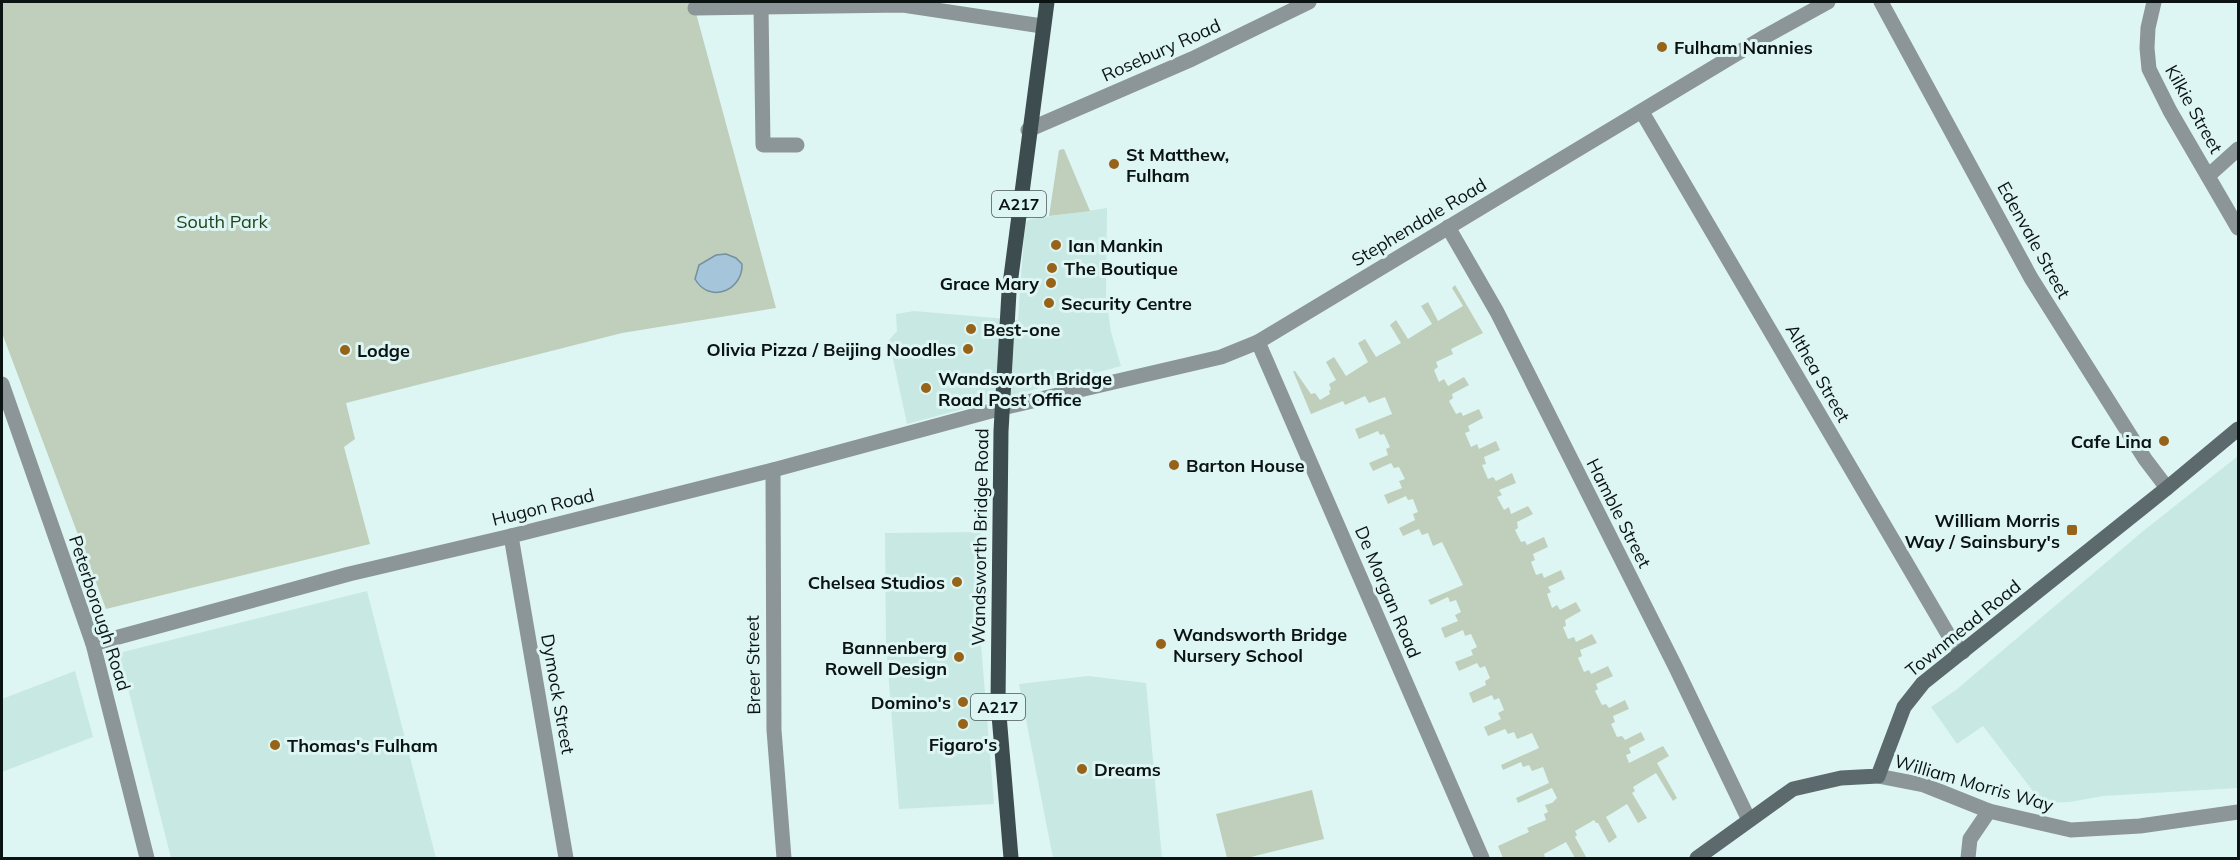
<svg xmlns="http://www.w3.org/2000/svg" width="2240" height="860" font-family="Mulish,sans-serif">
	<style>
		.built { fill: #c8e8e4 }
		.green { fill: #bfcfbc }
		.water { fill: #a4c5da; stroke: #76909e; stroke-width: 1.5 }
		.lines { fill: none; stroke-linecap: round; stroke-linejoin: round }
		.street { stroke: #8c9597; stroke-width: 15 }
		.secondary { stroke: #5c6a6d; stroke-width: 15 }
		.primary { stroke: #3c4c4f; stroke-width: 15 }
		.poi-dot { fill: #976319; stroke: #def6f3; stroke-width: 2 }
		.labels { text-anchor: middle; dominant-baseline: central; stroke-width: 6; stroke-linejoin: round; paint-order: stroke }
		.shield { fill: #def6f3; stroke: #4a5756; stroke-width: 1.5 }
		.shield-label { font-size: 16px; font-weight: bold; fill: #0b1313 }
		.poi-label { font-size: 18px; font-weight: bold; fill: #0b1313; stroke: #def6f3; text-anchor: start }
		.street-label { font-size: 18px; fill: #0b1313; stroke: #def6f3 }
		.park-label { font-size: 18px; fill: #22441c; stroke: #def6f3 }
	</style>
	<rect width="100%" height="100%" fill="#def6f3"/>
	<g class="built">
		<polygon points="1107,208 1106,297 1111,332 1121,366 907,424 889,340 897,331 896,314 914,311 1018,320 1025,222 1031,219"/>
		<polygon points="2238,456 2238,788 2103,796 2070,802 2042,803 1983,726 1957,744 1931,707 1956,690 2142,532"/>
		<polygon points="981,532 981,644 994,804 899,809 886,645 885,533"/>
		<polygon points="367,591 436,858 171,858 119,653"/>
		<polygon points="75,671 93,737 2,772 2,699"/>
		<polygon points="1088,676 1146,683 1162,858 1053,858 1019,684"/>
	</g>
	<g class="green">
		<polygon points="2,2 693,2 776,308 622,333 346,403 355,439 344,447 370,544 106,609 2,333"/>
		<polygon points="1064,149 1090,211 1049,216 1059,150"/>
		<polygon points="1455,285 1483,333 1451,349 1453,354 1436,362 1438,367 1434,370 1439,382 1444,379 1448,386 1464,377 1469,385 1452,394 1453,398 1449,401 1456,414 1461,412 1463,416 1479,409 1483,418 1468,426 1470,431 1465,433 1471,447 1477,444 1479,449 1496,441 1500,450 1484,457 1486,464 1482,465 1488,479 1493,477 1496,481 1512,473 1516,483 1499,490 1502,495 1497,497 1504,510 1509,507 1511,514 1528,506 1533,514 1517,522 1518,528 1515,530 1521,542 1525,541 1527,545 1544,537 1548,547 1533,554 1535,560 1531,562 1536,575 1542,573 1544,578 1561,570 1565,579 1548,587 1551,592 1547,594 1552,608 1557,605 1560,610 1576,602 1581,611 1565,620 1566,626 1563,627 1568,639 1574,637 1576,642 1592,634 1597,643 1580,650 1582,656 1578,658 1584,672 1589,670 1591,674 1608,666 1613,676 1596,684 1598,689 1595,691 1602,705 1606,704 1609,708 1625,700 1629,709 1613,716 1615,722 1611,724 1617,737 1622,736 1625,740 1641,732 1645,740 1629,748 1631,753 1626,755 1629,763 1663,746 1669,756 1657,763 1677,798 1673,801 1656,773 1633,787 1635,791 1632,793 1647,818 1638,823 1627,804 1606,817 1617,837 1609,843 1598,823 1596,823 1594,820 1575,831 1577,835 1575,837 1586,857 1575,858 1566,842 1544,854 1545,858 1503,858 1498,846 1529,832 1527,828 1546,820 1544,814 1548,812 1545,805 1552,803 1557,798 1552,788 1518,803 1516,798 1549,783 1543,767 1532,771 1529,765 1523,767 1521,762 1503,770 1501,765 1539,748 1532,733 1517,739 1514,732 1508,734 1505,729 1488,736 1484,727 1501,719 1498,713 1504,710 1499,698 1494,700 1492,695 1473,703 1469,693 1486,685 1485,681 1490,678 1485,666 1480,668 1477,663 1459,671 1455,662 1473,655 1471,650 1477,647 1471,634 1465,636 1463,630 1445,638 1441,628 1458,621 1455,615 1461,612 1456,600 1450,602 1448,597 1431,605 1428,600 1463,585 1442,542 1433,546 1428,533 1422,535 1419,529 1403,536 1399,528 1415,520 1413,514 1418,512 1413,499 1408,500 1406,496 1388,504 1384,495 1402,488 1399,481 1405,479 1399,467 1394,468 1391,463 1373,471 1369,463 1388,455 1386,449 1390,447 1384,434 1380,435 1378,431 1359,439 1355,429 1392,414 1385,397 1369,403 1365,396 1345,405 1343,401 1311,414 1293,371 1295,371 1311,394 1315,393 1320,400 1330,394 1329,391 1331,389 1329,384 1336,380 1326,362 1334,357 1346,376 1368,362 1358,343 1365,339 1376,357 1401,343 1390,325 1396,320 1408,339 1432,324 1421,306 1428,302 1438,321 1463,306 1452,288"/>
		<polygon points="1312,790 1324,839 1247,858 1227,858 1216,814"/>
	</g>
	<path class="water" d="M726,254L736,258L742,264C743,291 709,304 695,279L699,265L716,255Z"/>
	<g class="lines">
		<g class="street">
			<polyline points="1881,2 2031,278 2145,459 2167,488"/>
			<polyline points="2154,2 2148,28 2147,48 2149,69 2170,111 2238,228"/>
			<polyline points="761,7 763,145 797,145"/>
			<polyline points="695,8 903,5 1042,26"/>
			<polyline points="1642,112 1952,641 1963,652"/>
			<polyline points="1028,130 1192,59 1309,2"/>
			<polyline points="2208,176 2238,149"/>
			<polyline points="1448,227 1497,312 1676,668 1749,820"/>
			<polyline points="1258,342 1482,858"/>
			<polyline points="2,384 93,644 147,858"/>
			<polyline points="773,470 774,730 784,858"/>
			<polyline points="511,536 566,858"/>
			<polyline points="93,644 349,574 511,536 773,470 1002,408 1221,357 1258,342 1766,36 1828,2"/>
			<polyline points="1878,776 1924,785 1989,811 2071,830 2140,826 2238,812"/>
			<polyline points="1968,858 1970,839 1989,811"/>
		</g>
		<polyline class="secondary" points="1697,858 1793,789 1841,778 1878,776 1904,707 1923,683 2167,488 2238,429"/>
		<polyline class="primary" points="1011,858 998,703 1001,431 1009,292 1047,2"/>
	</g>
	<g class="poi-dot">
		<circle cx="1662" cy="47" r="6"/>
		<circle cx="1114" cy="164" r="6"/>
		<circle cx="1056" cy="245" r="6"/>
		<circle cx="1052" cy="268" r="6"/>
		<circle cx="1051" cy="283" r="6"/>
		<circle cx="1049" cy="303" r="6"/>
		<circle cx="971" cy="329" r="6"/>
		<circle cx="968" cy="349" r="6"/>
		<circle cx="345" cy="350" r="6"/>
		<circle cx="926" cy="388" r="6"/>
		<circle cx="2164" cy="441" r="6"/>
		<circle cx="1174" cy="465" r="6"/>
		<rect x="2066" y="524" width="12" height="12" rx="3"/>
		<circle cx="957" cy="582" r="6"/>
		<circle cx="1161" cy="644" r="6"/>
		<circle cx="959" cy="657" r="6"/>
		<circle cx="963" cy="702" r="6"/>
		<circle cx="963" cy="724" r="6"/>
		<circle cx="275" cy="745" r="6"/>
		<circle cx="1082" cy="769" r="6"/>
	</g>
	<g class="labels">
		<g class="shield">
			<rect x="992" y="191" width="54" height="26" rx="4.5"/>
			<rect x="971" y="694" width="54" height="26" rx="4.5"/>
		</g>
		<g class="shield-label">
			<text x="1019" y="204">A217</text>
			<text x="998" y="707">A217</text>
		</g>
		<g class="poi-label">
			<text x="1674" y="47">Fulham Nannies</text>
			<text x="1126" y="154">St Matthew,<tspan x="1126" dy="21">Fulham</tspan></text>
			<text x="1068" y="245">Ian Mankin</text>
			<text x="1064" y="268">The Boutique</text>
			<text x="1039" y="283" text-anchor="end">Grace Mary</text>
			<text x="1061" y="303">Security Centre</text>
			<text x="983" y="329">Best-one</text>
			<text x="956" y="349" text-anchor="end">Olivia Pizza / Beijing Noodles</text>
			<text x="357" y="350">Lodge</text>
			<text x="938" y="378">Wandsworth Bridge<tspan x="938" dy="21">Road Post Office</tspan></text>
			<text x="2152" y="441" text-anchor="end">Cafe Lina</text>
			<text x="1186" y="465">Barton House</text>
			<text x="2060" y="520" text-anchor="end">William Morris<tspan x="2060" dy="21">Way / Sainsbury's</tspan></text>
			<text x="945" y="582" text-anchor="end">Chelsea Studios</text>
			<text x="1173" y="634">Wandsworth Bridge<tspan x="1173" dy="21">Nursery School</tspan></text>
			<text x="947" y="647" text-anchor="end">Bannenberg<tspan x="947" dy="21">Rowell Design</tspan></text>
			<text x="951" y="702" text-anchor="end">Domino's</text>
			<text x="963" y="744" text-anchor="middle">Figaro's</text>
			<text x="287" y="745">Thomas's Fulham</text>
			<text x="1094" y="769">Dreams</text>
		</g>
		<g class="street-label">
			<text transform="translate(1161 50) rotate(-24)">Rosebury Road</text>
			<text transform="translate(2194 109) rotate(61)">Kilkie Street</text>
			<text transform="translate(1419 222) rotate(-31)">Stephendale Road</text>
			<text transform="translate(2034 240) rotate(61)">Edenvale Street</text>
			<text transform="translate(1818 373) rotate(60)">Althea Street</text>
			<text transform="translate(543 507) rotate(-14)">Hugon Road</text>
			<text transform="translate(1619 513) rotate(63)">Hamble Street</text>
			<text transform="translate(980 537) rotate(-89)">Wandsworth Bridge Road</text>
			<text transform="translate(1388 592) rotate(67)">De Morgan Road</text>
			<text transform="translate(100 613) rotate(72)">Peterborough Road</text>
			<text transform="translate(1963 628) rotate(-39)">Townmead Road</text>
			<text transform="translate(753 665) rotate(-91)">Breer Street</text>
			<text transform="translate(558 694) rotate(80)">Dymock Street</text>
			<text transform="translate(1974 783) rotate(16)">William Morris Way</text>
		</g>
		<g class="park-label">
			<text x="222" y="221">South Park</text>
		</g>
	</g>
	<rect width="2240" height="860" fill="none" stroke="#0b1313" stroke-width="6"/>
</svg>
